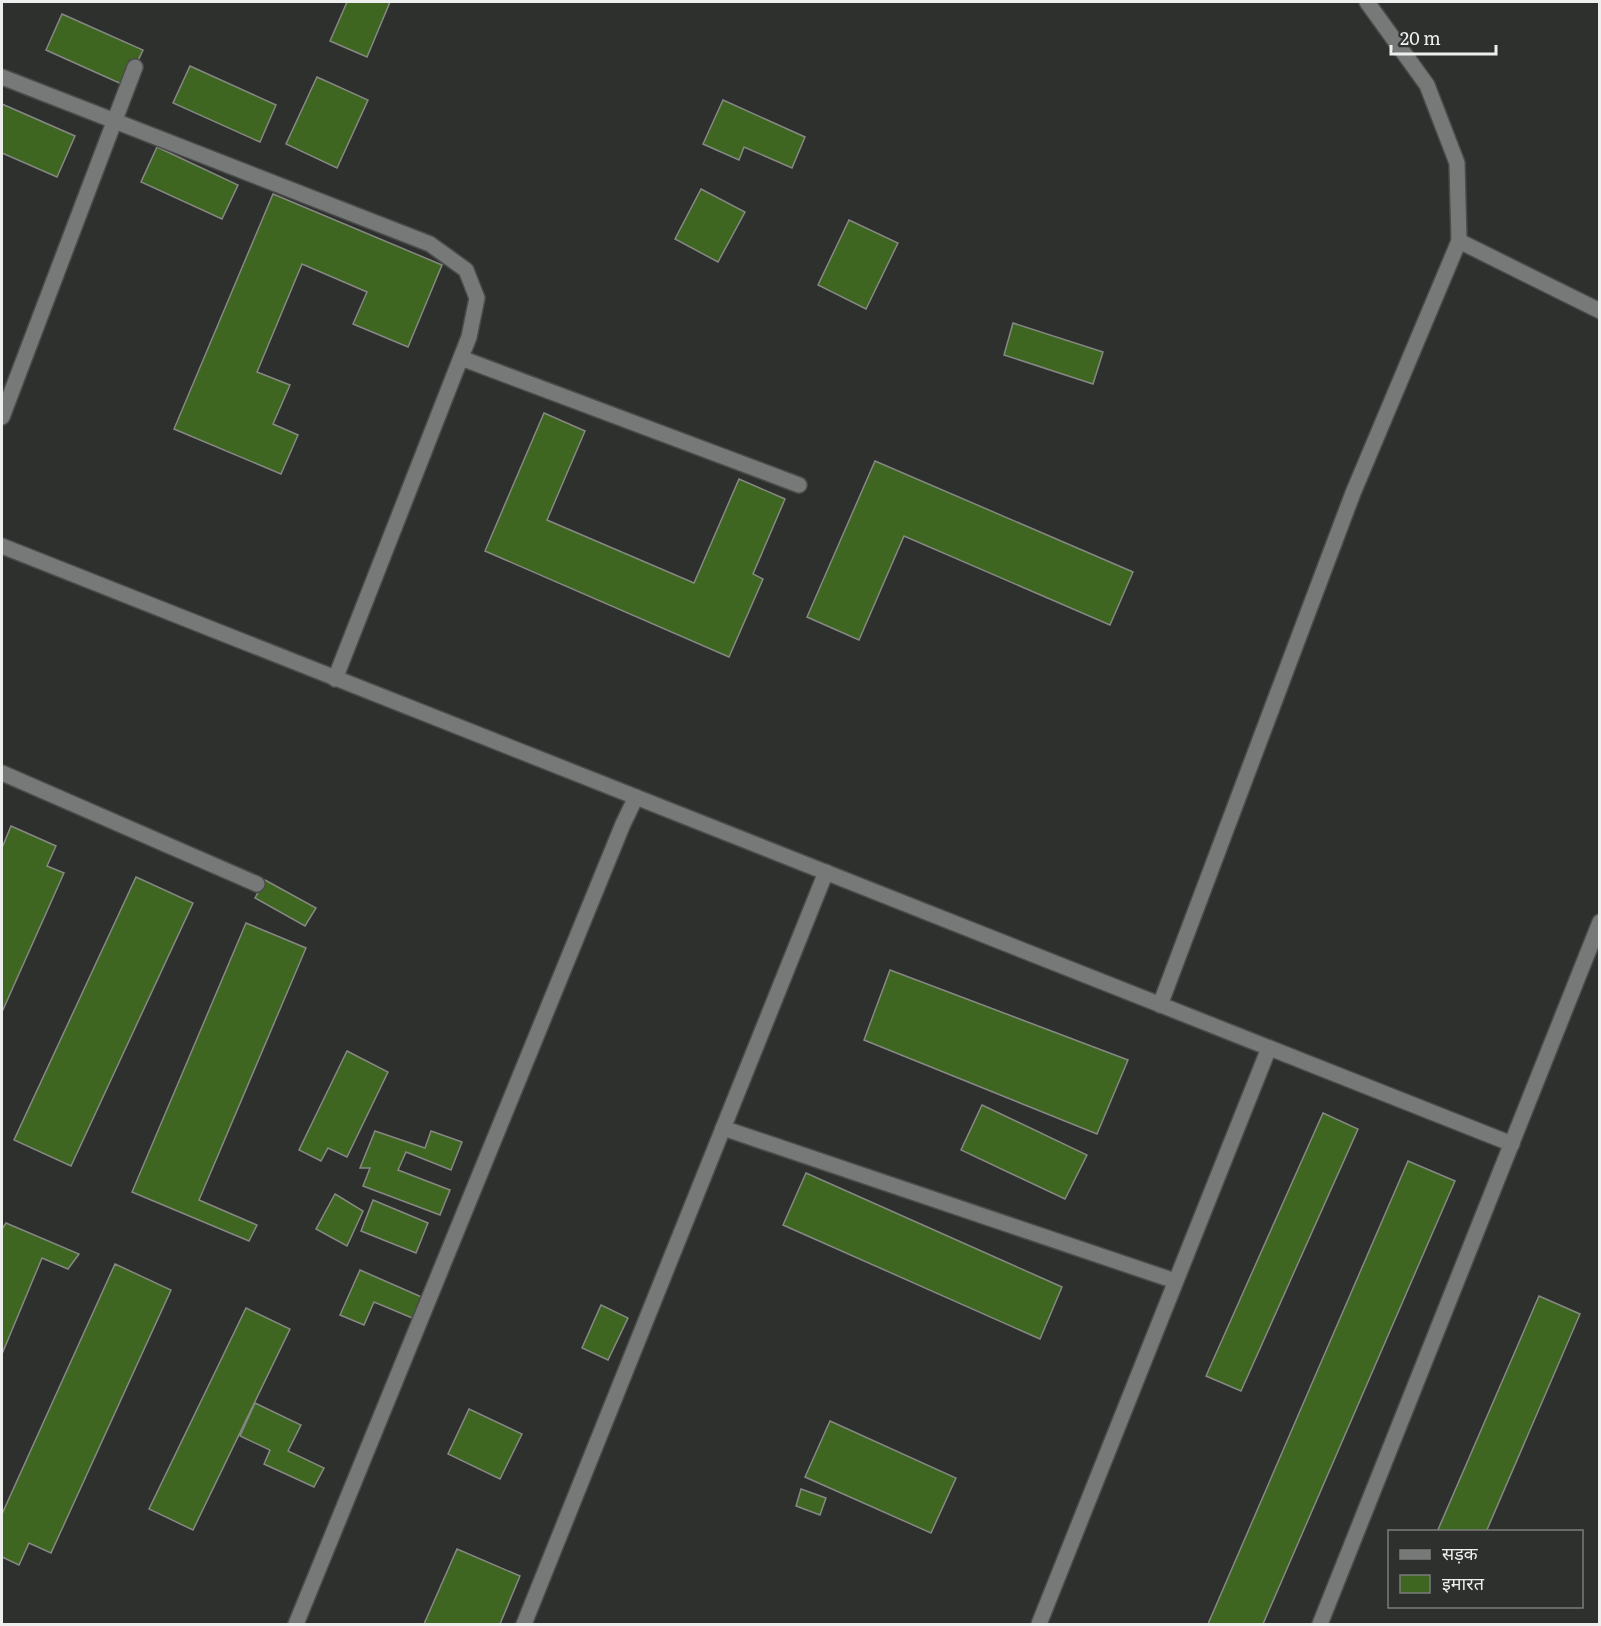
<svg xmlns="http://www.w3.org/2000/svg" width="1601" height="1626" font-family="Literata,'Noto Sans Devanagari',serif">
	<style>
		.building { fill: #3f6620; stroke: #868885; stroke-width: 1.5 }
		.lines { fill: none; stroke-linecap: round; stroke-linejoin: round }
		.lane-casing { stroke: #4a4c4b; stroke-width: 18 }
		.street-casing { stroke: #4a4c4b; stroke-width: 18 }
		.lane { stroke: #767977; stroke-width: 15 }
		.street { stroke: #767977; stroke-width: 15 }
	</style>
	<rect width="100%" height="100%" fill="#2e302e"/>
	<g class="building">
		<polygon points="347,2 390,2 367,57 330,41"/>
		<polygon points="62,14 143,50 126,86 46,50"/>
		<polygon points="190,66 276,105 260,142 173,103"/>
		<polygon points="317,77 368,100 337,168 286,144"/>
		<polygon points="723,100 805,137 792,168 744,147 739,160 703,144"/>
		<polygon points="2,104 75,136 57,177 2,153"/>
		<polygon points="157,147 238,185 222,219 141,182"/>
		<polygon points="701,189 745,212 718,262 675,239"/>
		<polygon points="273,194 442,265 408,347 353,324 367,292 302,264 257,372 290,385 273,424 298,435 281,474 174,429"/>
		<polygon points="849,220 898,243 866,309 818,285"/>
		<polygon points="1013,323 1103,352 1093,384 1004,355"/>
		<polygon points="544,413 585,431 547,520 694,583 739,479 785,499 753,574 763,579 729,657 485,551"/>
		<polygon points="875,461 1133,572 1110,625 904,536 859,640 807,617"/>
		<polygon points="11,826 56,846 47,866 64,873 2,1012 2,848"/>
		<polygon points="136,877 193,903 71,1166 14,1140"/>
		<polygon points="265,880 316,908 305,926 255,898"/>
		<polygon points="246,923 306,948 199,1200 257,1225 249,1241 132,1192"/>
		<polygon points="890,970 1128,1060 1097,1134 864,1040"/>
		<polygon points="347,1051 388,1072 347,1157 328,1148 321,1161 299,1150"/>
		<polygon points="982,1105 1087,1155 1065,1199 961,1150"/>
		<polygon points="1323,1113 1358,1129 1241,1391 1206,1376"/>
		<polygon points="375,1131 425,1148 431,1131 462,1142 451,1170 406,1152 398,1170 450,1190 440,1215 363,1186 370,1168 360,1168"/>
		<polygon points="1408,1161 1455,1181 1263,1624 1208,1624"/>
		<polygon points="806,1173 1062,1287 1040,1339 783,1225"/>
		<polygon points="335,1194 363,1211 347,1246 316,1229"/>
		<polygon points="373,1200 428,1223 416,1253 361,1231"/>
		<polygon points="6,1223 79,1254 68,1269 42,1258 2,1354 2,1229"/>
		<polygon points="115,1264 171,1290 51,1553 29,1543 19,1565 2,1557 2,1514"/>
		<polygon points="360,1270 426,1299 417,1320 374,1302 364,1325 340,1315"/>
		<polygon points="1539,1296 1580,1314 1486,1532 1437,1532"/>
		<polygon points="601,1305 628,1318 608,1360 582,1348"/>
		<polygon points="246,1308 290,1329 193,1530 149,1509"/>
		<polygon points="255,1403 301,1425 288,1451 324,1468 314,1487 264,1464 270,1450 240,1436"/>
		<polygon points="469,1409 522,1434 500,1479 448,1454"/>
		<polygon points="830,1421 956,1478 931,1533 805,1477"/>
		<polygon points="801,1489 826,1498 820,1515 796,1506"/>
		<polygon points="457,1549 520,1576 500,1624 424,1624"/>
	</g>
	<g class="lines">
		<defs>
			<g id="lane">
				<polyline points="2,773 257,884"/>
				<polyline points="723,1128 1175,1281"/>
			</g>
			<g id="street">
				<polyline points="1367,2 1427,85 1457,163 1459,241"/>
				<polyline points="2,77 430,244 466,270 477,298 469,337 335,679"/>
				<polyline points="461,358 799,485"/>
				<polyline points="2,417 135,67"/>
				<polyline points="2,546 1512,1144"/>
				<polyline points="1160,1005 1353,493 1459,241 1600,311"/>
				<polyline points="296,1624 623,824 636,797"/>
				<polyline points="524,1624 826,872"/>
				<polyline points="1039,1624 1269,1048"/>
				<polyline points="1320,1624 1600,922"/>
			</g>
		</defs>
		<use href="#lane" class="lane-casing"/>
		<use href="#street" class="street-casing"/>
		<use href="#lane" class="lane"/>
		<use href="#street" class="street"/>
	</g>
	<rect width="1601" height="1626" fill="none" stroke="#edefee" stroke-width="6"/>
	<rect x="1388" y="1530" width="195" height="78" fill="#2e302e" stroke="#7a7c7b" stroke-width="1.5"/>
	<rect x="1400" y="1550" width="30" height="9" fill="#767977" stroke="#7a7c7b" stroke-width="1.5"/>
	<text x="1442" y="1560" font-size="18" fill="#edefee">सड़क</text>
	<rect x="1400" y="1575" width="30" height="18" fill="#3f6620" stroke="#7a7c7b" stroke-width="1.5"/>
	<text x="1442" y="1590" font-size="18" fill="#edefee">इमारत</text>
	<path d="M1391 45v9h105v-9" fill="none" stroke="#edefee" stroke-width="3"/>
	<text x="1400" y="45" font-size="18" fill="#edefee" stroke="#2e302e" stroke-width="4.5" paint-order="stroke">20 m</text>
</svg>
